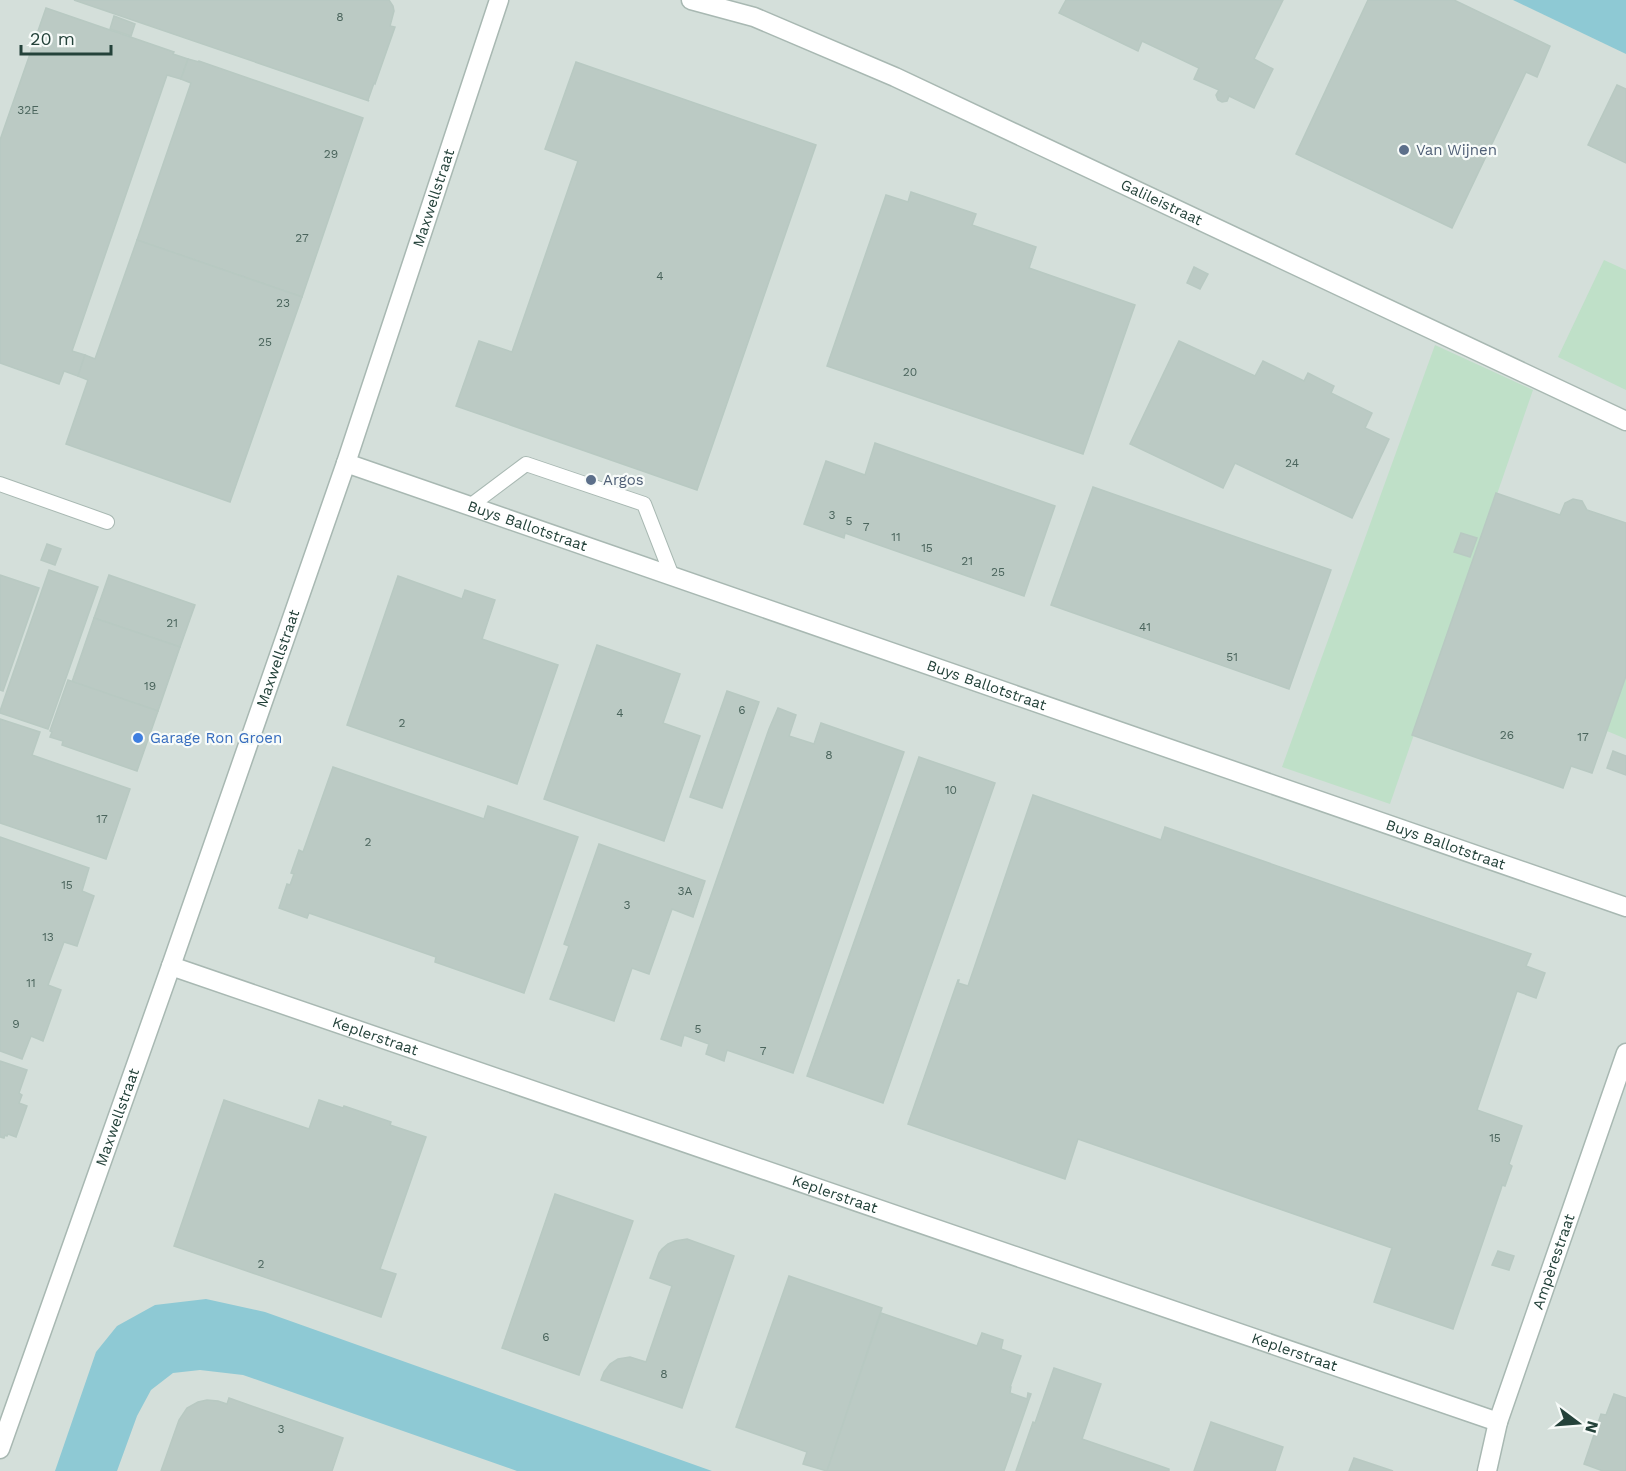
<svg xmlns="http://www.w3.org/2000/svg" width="1626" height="1471" font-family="'Work Sans',sans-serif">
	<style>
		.built { fill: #d4dfda }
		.green { fill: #bfe0c8 }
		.water { fill: #8ec9d4 }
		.building { fill: #bbcac4; stroke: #b8c9c2; stroke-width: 1.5 }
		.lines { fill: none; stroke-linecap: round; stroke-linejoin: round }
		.service-casing { stroke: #a8b8b2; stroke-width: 16 }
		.minor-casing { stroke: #a8b8b2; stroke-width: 21 }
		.service { stroke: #fff; stroke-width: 14 }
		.minor { stroke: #fff; stroke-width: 18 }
		.service-dot { fill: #5c6f8a; stroke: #f7fbf9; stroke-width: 2 }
		.shop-dot { fill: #3f7fe0; stroke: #f7fbf9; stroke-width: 2 }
		.labels { text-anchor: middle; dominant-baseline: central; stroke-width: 4.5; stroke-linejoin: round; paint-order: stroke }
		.number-label { font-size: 12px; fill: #4a645c }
		.service-label { font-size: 15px; fill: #4e5e75; stroke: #f7fbf9; text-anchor: start }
		.street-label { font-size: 15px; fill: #24423a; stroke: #f7fbf9 }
		.shop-label { font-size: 15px; fill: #366cbe; stroke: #f7fbf9; text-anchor: start }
	</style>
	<rect width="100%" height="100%" fill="#e6efeb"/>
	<rect class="built" x="0" y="0" width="1626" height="1471"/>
	<g class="green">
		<polygon points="1604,260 1626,270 1626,390 1558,357"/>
		<polygon points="1435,345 1533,390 1390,804 1282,767"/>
		<polygon points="1626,676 1626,739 1607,731"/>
	</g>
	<g class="water">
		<polygon points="1513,0 1626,0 1626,54"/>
		<polygon points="206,1299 265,1312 712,1471 517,1471 243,1375 200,1370 173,1373 151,1390 137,1416 117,1471 55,1471 96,1352 117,1326 155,1305"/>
	</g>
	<g class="building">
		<polygon points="74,0 389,0 393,6 394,11 390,26 395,27 375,84 374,83 368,100 369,101"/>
		<polygon points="1066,0 1283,0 1254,59 1273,69 1254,108 1229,96 1227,101 1222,102 1218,100 1216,95 1219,90 1194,79 1199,68 1142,41 1138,51 1059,13"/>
		<polygon points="1368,0 1454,0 1550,46 1537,77 1526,72 1452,228 1296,154"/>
		<polygon points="46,8 174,52 173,54 188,59 181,79 167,75 72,351 85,355 78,376 64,371 59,384 0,363 0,140"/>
		<polygon points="114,16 135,24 131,36 110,29"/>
		<polygon points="188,59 199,62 199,61 363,118 302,297 137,240 191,83 181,79"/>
		<polygon points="576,62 816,145 697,490 456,406 479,341 512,352 578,161 545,149"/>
		<polygon points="1617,85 1626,89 1626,163 1588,145"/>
		<polygon points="911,192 976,214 972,225 1036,247 1029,268 1135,305 1083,454 827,366 886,195 908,202"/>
		<polygon points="137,240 302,297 230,502 66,444 88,380 78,376 85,355 95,359"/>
		<polygon points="1194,267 1208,274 1200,289 1187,283"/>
		<polygon points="1179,341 1255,376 1263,361 1304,381 1308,373 1334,386 1331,393 1372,413 1365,428 1389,439 1352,518 1235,463 1223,488 1130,444"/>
		<polygon points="875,443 1055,506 1024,596 845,533 844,538 804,524 826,461 865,475"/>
		<polygon points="1093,487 1331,570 1289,689 1051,605"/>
		<polygon points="1496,493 1560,515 1565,503 1573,499 1582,501 1587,510 1626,523 1626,676 1592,773 1571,766 1563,788 1412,735"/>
		<polygon points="1461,533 1477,538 1470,557 1454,552"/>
		<polygon points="47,544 61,549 55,565 41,560"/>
		<polygon points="49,570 98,587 48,729 0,713 0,711"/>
		<polygon points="0,575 39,588 3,691 0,690"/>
		<polygon points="109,575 195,605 180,647 94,618"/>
		<polygon points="398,576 462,599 465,590 495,600 482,639 558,665 517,784 347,725"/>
		<polygon points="94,618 180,647 158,711 72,682"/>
		<polygon points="597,645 680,674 663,723 700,736 664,841 544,799"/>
		<polygon points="68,680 158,711 137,771 62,745 63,741 50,737 52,732 50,731"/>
		<polygon points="727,691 759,702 722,808 690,797"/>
		<polygon points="778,708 796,715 789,736 814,744 821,723 904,752 793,1073 727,1050 724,1061 706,1054 709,1044 684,1035 681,1046 661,1039 769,729"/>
		<polygon points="0,719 40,732 32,755 130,789 106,859 0,823"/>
		<polygon points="1613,751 1626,756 1626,775 1607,768"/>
		<polygon points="919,757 995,783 883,1103 807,1076"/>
		<polygon points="333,767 484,819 488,806 578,837 524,993 435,962 436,957 309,913 307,918 279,908 287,884 290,885 294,874 291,873 299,850 303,852"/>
		<polygon points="1033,795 1161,840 1165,827 1531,954 1526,966 1545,973 1536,998 1517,991 1477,1110 1522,1126 1509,1164 1512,1166 1505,1186 1502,1185 1501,1189 1453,1329 1374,1302 1392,1248 1078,1139 1065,1179 908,1124 958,980 959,980 958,983 968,986"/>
		<polygon points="0,837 89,868 82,891 94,896 77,946 64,942 48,985 61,990 43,1041 31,1036 22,1059 0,1051"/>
		<polygon points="599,844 705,881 693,917 672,909 649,974 632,968 614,1021 550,999 569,946 564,944"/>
		<polygon points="0,1061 27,1070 19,1093 22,1095 19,1103 27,1106 16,1137 8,1134 7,1136 5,1135 4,1138 0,1137"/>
		<polygon points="224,1100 309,1129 319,1100 343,1108 344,1106 391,1122 390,1125 426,1137 380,1269 396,1274 381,1317 174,1246"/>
		<polygon points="555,1194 633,1221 579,1375 502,1348"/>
		<polygon points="687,1239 734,1256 682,1408 601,1380 604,1372 610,1364 618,1359 630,1357 646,1362 672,1286 650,1278 659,1253 662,1249 668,1244 675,1241"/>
		<polygon points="1498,1251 1514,1256 1509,1270 1492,1265"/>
		<polygon points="789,1276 882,1308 827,1471 803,1464 807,1452 736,1427"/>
		<polygon points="881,1313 977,1346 982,1333 1003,1340 1001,1349 1021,1356 1010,1387 1011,1387 1010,1393 1027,1399 1028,1393 1031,1394 1004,1471 827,1471"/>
		<polygon points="1054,1368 1101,1384 1082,1439 1169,1469 1169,1471 1016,1471 1033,1422 1035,1423"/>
		<polygon points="1614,1394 1626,1398 1626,1471 1603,1471 1584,1464 1601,1414 1606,1415"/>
		<polygon points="229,1398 343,1438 332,1471 161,1471 179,1420 187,1408 198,1402 207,1400 218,1401 227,1404"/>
		<polygon points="1211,1422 1283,1447 1275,1471 1194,1471"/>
		<polygon points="1354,1458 1393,1471 1349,1471"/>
	</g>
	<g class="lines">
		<defs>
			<g id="service">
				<polyline points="0,484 107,522"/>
				<polyline points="470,506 526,464 644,504 672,576"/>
			</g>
			<g id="minor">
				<path id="s1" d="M691,0L754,17L895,77L1626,421"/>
				<path id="s2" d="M346,463L1626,907"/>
				<path id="s3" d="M171,966L1498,1422"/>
				<path id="s4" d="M0,1449L171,966L346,463L499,0"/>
				<path id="s5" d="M1487,1471L1498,1422L1626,1053"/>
			</g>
		</defs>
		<use href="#service" class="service-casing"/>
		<use href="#minor" class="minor-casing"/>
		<use href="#service" class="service"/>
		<use href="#minor" class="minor"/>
	</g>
	<g class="service-dot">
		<circle cx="1404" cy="150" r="6"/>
		<circle cx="591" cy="480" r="6"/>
	</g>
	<circle class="shop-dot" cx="138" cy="738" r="6"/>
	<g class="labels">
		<g class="number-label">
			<text x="340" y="17">8</text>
			<text x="28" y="110">32E</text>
			<text x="331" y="154">29</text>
			<text x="302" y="238">27</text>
			<text x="660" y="276">4</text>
			<text x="283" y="303">23</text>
			<text x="265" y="342">25</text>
			<text x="910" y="372">20</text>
			<text x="1292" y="463">24</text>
			<text x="832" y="515">3</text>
			<text x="849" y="521">5</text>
			<text x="866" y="527">7</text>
			<text x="896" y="537">11</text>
			<text x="927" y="548">15</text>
			<text x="967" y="561">21</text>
			<text x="998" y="572">25</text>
			<text x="172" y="623">21</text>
			<text x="1145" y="627">41</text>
			<text x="1232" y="657">51</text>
			<text x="150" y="686">19</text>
			<text x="742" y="710">6</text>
			<text x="620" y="713">4</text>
			<text x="402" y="723">2</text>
			<text x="1507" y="735">26</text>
			<text x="1583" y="737">17</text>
			<text x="829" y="755">8</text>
			<text x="951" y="790">10</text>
			<text x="102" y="819">17</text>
			<text x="368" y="842">2</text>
			<text x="67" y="885">15</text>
			<text x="685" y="891">3A</text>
			<text x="627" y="905">3</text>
			<text x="48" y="937">13</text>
			<text x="31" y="983">11</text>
			<text x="16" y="1024">9</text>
			<text x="698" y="1029">5</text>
			<text x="763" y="1051">7</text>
			<text x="1495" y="1138">15</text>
			<text x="261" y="1264">2</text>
			<text x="546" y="1337">6</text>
			<text x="664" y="1374">8</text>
			<text x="281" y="1429">3</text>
		</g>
		<g class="service-label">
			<text x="1416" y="150">Van Wijnen</text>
			<text x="603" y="480">Argos</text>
		</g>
		<g class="street-label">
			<text stroke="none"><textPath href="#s4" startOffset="1324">Maxwellstraat</textPath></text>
			<text stroke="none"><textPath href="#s1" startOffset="513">Galileistraat</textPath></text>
			<text stroke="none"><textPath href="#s2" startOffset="192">Buys Ballotstraat</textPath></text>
			<text stroke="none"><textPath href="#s4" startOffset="838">Maxwellstraat</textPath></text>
			<text stroke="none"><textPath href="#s2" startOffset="678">Buys Ballotstraat</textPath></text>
			<text stroke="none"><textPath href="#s2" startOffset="1164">Buys Ballotstraat</textPath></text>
			<text stroke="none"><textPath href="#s3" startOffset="216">Keplerstraat</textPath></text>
			<text stroke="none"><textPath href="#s4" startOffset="352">Maxwellstraat</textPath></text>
			<text stroke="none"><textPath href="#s3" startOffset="702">Keplerstraat</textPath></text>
			<text stroke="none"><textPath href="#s5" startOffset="220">Ampèrestraat</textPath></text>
			<text stroke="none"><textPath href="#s3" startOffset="1188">Keplerstraat</textPath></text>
		</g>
		<g class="shop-label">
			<text x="150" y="738">Garage Ron Groen</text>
		</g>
	</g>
	<g transform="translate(1578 1423) rotate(106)" stroke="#f7fbf9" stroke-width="4.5" paint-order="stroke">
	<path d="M0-4.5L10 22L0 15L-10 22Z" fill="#24423a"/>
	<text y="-9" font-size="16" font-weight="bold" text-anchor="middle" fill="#24423a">N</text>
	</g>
	<path d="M21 45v9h90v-9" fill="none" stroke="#24423a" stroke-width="3"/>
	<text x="30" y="45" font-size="18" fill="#24423a" stroke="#f7fbf9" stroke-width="4.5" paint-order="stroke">20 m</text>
</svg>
